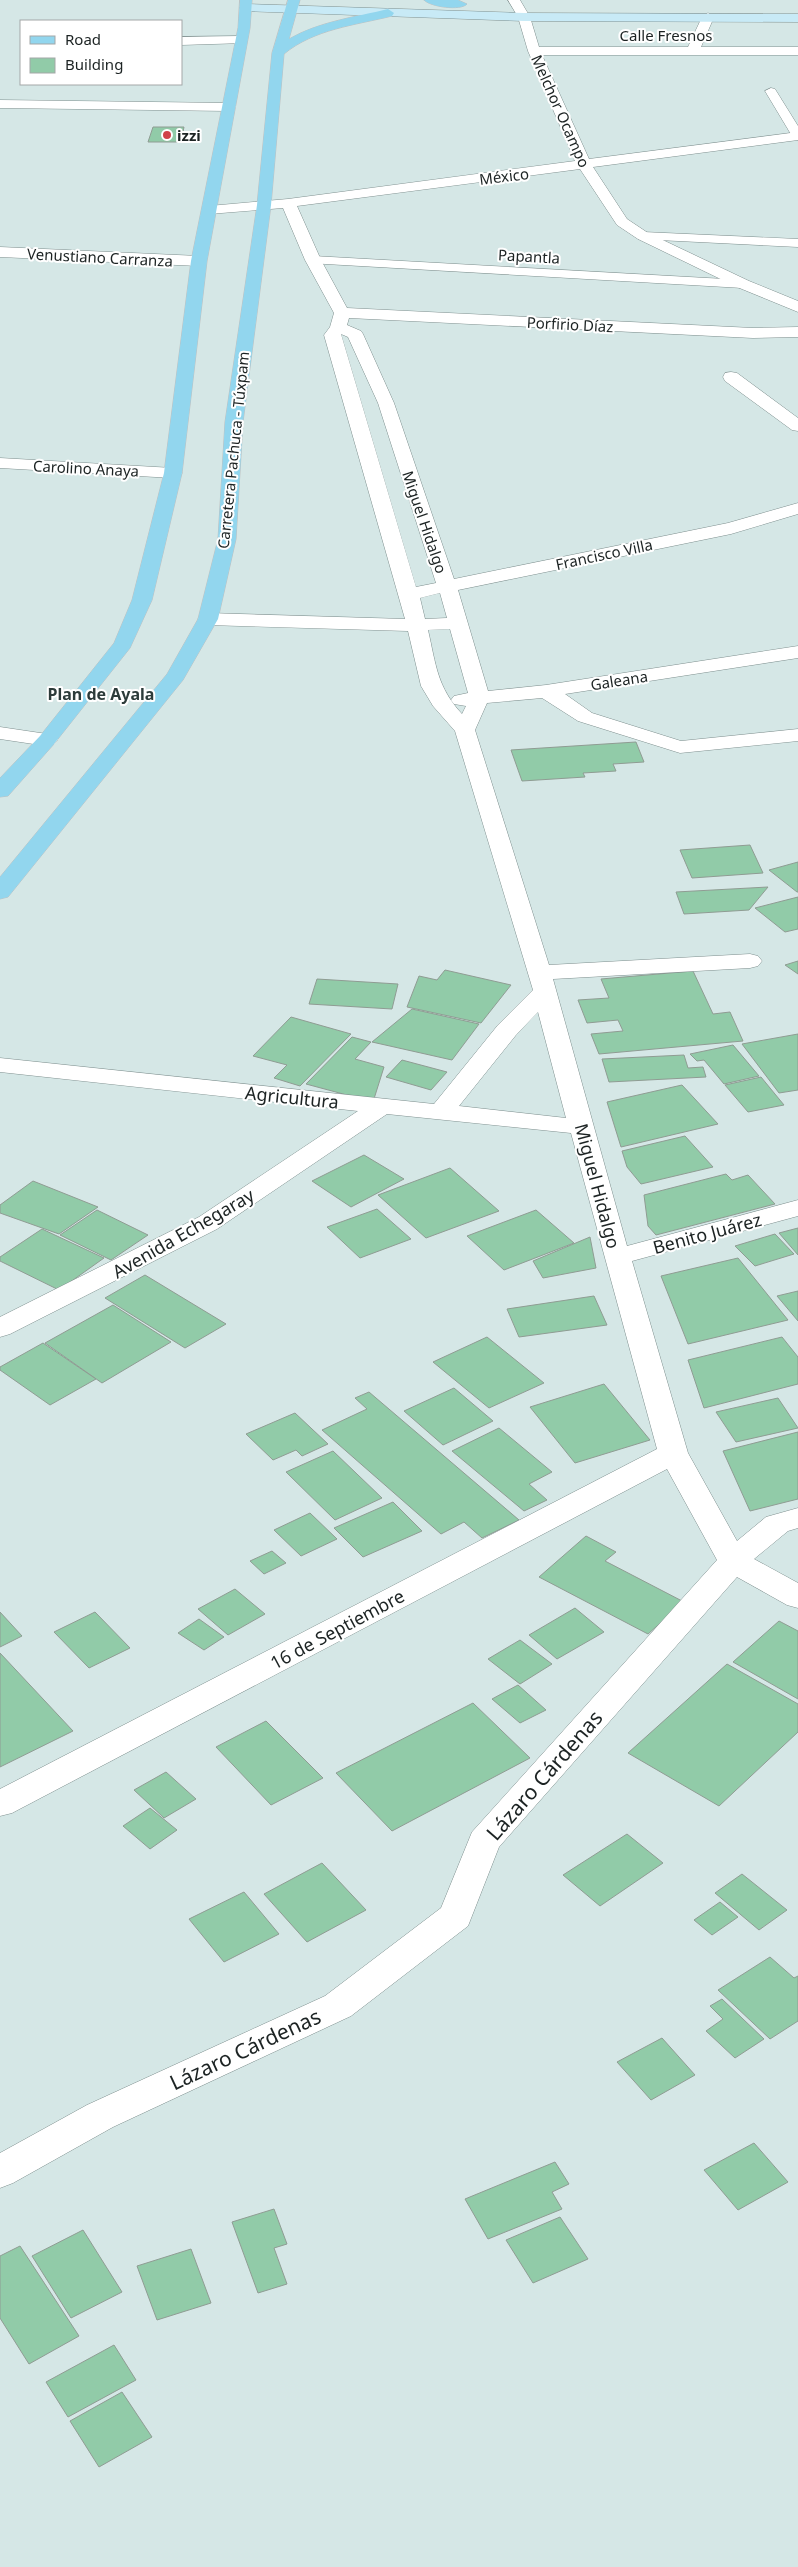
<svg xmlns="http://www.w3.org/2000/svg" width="798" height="2567" font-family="'Noto Sans',sans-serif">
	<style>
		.building { fill: #91cba8; stroke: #8f9c93 }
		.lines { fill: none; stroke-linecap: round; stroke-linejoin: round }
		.service-casing { stroke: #7e8f8e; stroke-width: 1 }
		.minor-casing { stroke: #7e8f8e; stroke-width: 1 }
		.secondary-casing { stroke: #7e8f8e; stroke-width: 1 }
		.primary-casing { stroke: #bfc1c1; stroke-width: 1 }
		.service { fill: #fff; fill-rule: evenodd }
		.minor { fill: #fff; fill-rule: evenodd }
		.secondary { fill: #c8eaf6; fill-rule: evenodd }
		.primary { fill: #92d6ee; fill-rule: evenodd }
		.poi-dot { fill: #d04148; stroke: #fff; stroke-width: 2 }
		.labels { text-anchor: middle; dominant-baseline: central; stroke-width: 4; stroke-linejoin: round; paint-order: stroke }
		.far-street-label { font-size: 15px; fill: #1c2323; stroke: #fff }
		.far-poi-label { font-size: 15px; font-weight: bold; fill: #1c2323; stroke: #fff; text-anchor: start }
		.far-quarter-label { font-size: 16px; font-weight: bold; fill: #2c3b3a; stroke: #fff }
		.street-label { font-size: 18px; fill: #1c2323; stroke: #fff }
		.near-street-label { font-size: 21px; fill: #1c2323; stroke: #fff }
	</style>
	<rect width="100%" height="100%" fill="#d5e7e6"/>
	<g class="building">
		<polygon points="153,127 184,127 181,142 148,142"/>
		<polygon points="636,742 644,762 613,764 616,771 583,773 585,777 522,781 511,750"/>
		<polygon points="750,845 763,873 692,878 680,850"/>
		<polygon points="798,862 798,892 797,892 769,870"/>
		<polygon points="768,887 749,910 684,914 676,892"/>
		<polygon points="798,897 798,929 785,932 755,908"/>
		<polygon points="798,961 798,974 785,965"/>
		<polygon points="445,970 511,985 481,1023 407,1007 419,976 437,980"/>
		<polygon points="693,971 713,1014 730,1012 743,1041 599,1054 591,1034 623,1031 618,1020 587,1023 578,1000 609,998 601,979"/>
		<polygon points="317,979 398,984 392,1009 309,1004"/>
		<polygon points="412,1009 479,1024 452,1060 372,1042"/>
		<polygon points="291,1017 351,1034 300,1086 274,1078 287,1065 253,1056"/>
		<polygon points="798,1034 798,1090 779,1093 742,1044"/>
		<polygon points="352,1037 371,1042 355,1059 384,1067 373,1102 306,1084"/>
		<polygon points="733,1045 759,1076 724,1084 704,1060 697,1061 690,1054"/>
		<polygon points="684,1055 688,1068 703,1067 706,1077 609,1082 602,1059"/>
		<polygon points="402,1060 447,1072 431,1090 386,1077"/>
		<polygon points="761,1077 784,1105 748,1112 725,1085"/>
		<polygon points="682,1085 718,1124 621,1147 607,1102"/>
		<polygon points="685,1136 713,1167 641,1184 627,1167 622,1151"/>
		<polygon points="364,1155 404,1179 351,1207 312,1181"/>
		<polygon points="450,1168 499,1211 426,1238 378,1195"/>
		<polygon points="726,1174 732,1180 748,1175 775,1204 656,1235 648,1226 644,1195"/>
		<polygon points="33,1181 98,1207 59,1234 0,1213 0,1205"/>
		<polygon points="377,1209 411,1239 360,1258 327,1227"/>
		<polygon points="97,1210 148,1235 111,1260 60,1235"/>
		<polygon points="536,1210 574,1243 504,1270 467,1236"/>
		<polygon points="798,1228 798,1255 779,1233"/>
		<polygon points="42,1229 104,1258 59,1290 0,1261 0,1257"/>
		<polygon points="775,1234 794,1254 755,1266 735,1246"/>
		<polygon points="590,1237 596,1268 543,1278 533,1261"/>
		<polygon points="738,1258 788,1320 688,1344 661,1276"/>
		<polygon points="145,1275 226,1324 185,1348 105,1298"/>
		<polygon points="798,1291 798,1321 777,1296"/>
		<polygon points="594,1296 607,1325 519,1337 507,1309"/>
		<polygon points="113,1305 171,1342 102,1383 45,1343"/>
		<polygon points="487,1337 544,1383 489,1408 433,1362"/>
		<polygon points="782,1337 798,1357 798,1384 704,1408 688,1360"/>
		<polygon points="43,1343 96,1379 50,1405 0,1370 0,1367"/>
		<polygon points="604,1384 650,1440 575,1463 530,1407"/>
		<polygon points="454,1388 493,1421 443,1445 404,1411"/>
		<polygon points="369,1392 519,1520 482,1538 464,1522 441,1534 322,1430 367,1409 355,1398"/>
		<polygon points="778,1398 798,1428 736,1442 716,1412"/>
		<polygon points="295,1413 328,1444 302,1456 296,1450 273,1460 246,1434"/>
		<polygon points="499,1428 552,1472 529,1484 547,1500 524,1511 452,1451"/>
		<polygon points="798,1432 798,1499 750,1511 723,1451"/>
		<polygon points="333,1451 382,1498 335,1520 286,1472"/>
		<polygon points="393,1502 422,1531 363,1557 334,1528"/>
		<polygon points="310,1513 337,1539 301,1556 274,1530"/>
		<polygon points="586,1536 616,1552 605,1561 684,1602 648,1634 539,1577"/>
		<polygon points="272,1551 286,1563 264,1574 250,1561"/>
		<polygon points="235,1589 265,1614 228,1635 198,1609"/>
		<polygon points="575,1608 604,1632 557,1659 529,1635"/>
		<polygon points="0,1612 22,1636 0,1647"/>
		<polygon points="95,1612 130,1648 89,1668 54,1632"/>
		<polygon points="199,1619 224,1637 204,1650 178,1633"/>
		<polygon points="779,1621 798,1631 798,1699 733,1662"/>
		<polygon points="520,1640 552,1664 520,1684 488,1659"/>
		<polygon points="0,1653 73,1731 0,1767"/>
		<polygon points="727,1664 798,1704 798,1732 719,1806 628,1753"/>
		<polygon points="518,1685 546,1710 520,1723 492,1699"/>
		<polygon points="473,1703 530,1758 392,1831 336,1773"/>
		<polygon points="266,1721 323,1778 271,1805 216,1747"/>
		<polygon points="166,1772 196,1799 164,1818 134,1790"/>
		<polygon points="150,1808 177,1830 150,1849 123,1826"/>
		<polygon points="627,1834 663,1863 600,1906 563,1875"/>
		<polygon points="322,1863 366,1910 307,1942 264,1894"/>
		<polygon points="742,1874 787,1910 759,1930 715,1893"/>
		<polygon points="244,1892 279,1934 224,1962 189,1919"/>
		<polygon points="720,1902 738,1917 712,1935 694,1920"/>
		<polygon points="770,1957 794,1978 798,1976 798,2021 770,2039 718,1990"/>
		<polygon points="722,1999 764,2039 735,2058 706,2031 723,2019 710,2006"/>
		<polygon points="662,2038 695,2075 651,2100 617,2062"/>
		<polygon points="754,2143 788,2182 738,2210 704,2170"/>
		<polygon points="555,2162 569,2184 552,2192 562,2209 488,2239 465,2199"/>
		<polygon points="274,2209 287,2244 274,2248 287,2284 258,2293 232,2222"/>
		<polygon points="560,2217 588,2259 533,2283 506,2240"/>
		<polygon points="83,2230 122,2292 71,2318 32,2256"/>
		<polygon points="20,2246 79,2336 29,2364 0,2318 0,2256"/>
		<polygon points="191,2249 211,2303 157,2320 137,2266"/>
		<polygon points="114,2345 136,2380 68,2417 46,2382"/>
		<polygon points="122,2392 152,2437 99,2467 70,2421"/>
	</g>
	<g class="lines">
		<defs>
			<g id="service">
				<polygon points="771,88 775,89 798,126 798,140 792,136 765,91"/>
				<polygon points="643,232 798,239 798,247 638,239 637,236"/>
				<polygon points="313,256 743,280 750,284 743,288 308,263 306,260 308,257"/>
			</g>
			<g id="minor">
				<path d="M508,0H520L530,17L539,47H688L702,17L708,13L714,17L701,47H798V55H542L589,159L798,132V140L593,167L627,219L648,233L749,281L798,301V312L737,287L638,239L617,225L580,169L297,206L321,260L347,308L753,328L798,327V337L753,338L349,318L347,325L361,331L363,334L394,403L454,579L728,523L798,503V514L731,534L458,590L488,691L546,685L798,646V658L565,694L592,713L681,741L798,729V741L680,753L578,721L542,698L487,703L475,730L549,965L750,954L758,956L762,961L758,966L750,968L553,979L627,1246L798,1200V1216L632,1261L688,1453L737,1541L766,1517L798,1508V1528L788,1531L754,1559L798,1583V1608L787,1605L737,1577L499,1847L468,1926L351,2016L113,2127L13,2183L0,2188V2153L87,2105L325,1996L441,1908L472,1832L717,1560L667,1469L12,1813L0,1816V1789L657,1449L571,1133L387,1114L217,1229L10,1334L0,1337V1317L199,1217L358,1111L0,1072V1058L434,1104L498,1025L533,990L455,731L433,706L421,686L408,631L208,625L201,623L198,619L201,615L208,613L405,619L324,335L330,327L334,313L305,260L283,208L209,214L202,210L209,206L288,199L575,161L528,51L518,17ZM341,334L348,337L378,403L436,583L416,587ZM440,593L447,618L425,619L420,598ZM450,629L468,693L454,696L451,700L454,704L466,706L462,714C437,687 436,665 428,630ZM538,1012L566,1118L459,1106L516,1035Z"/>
				<polygon points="241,36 245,37 247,40 245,43 181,45 181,37"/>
				<polygon points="0,100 229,103 236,107 229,111 0,108"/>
				<polygon points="0,247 199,256 207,261 199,266 0,257"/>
				<polygon points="731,372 737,373 798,418 798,431 792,430 725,381 723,377 725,373"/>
				<polygon points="0,458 173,468 179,469 182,473 179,477 173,478 0,468"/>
				<polygon points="0,727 47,734 54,736 58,740 54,744 47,746 0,739"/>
			</g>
			<polygon id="secondary" points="246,4 524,13 798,14 798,22 524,21 242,11 240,8"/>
			<g id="primary">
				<polygon points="240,0 252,0 250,28 207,261 182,473 152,600 130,648 54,744 8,796 0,797 0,778 40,736 114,643 132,600 164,473 191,261 238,28"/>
				<path d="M288,0H300L289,39C318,22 355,17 388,9L394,13L392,16C356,25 314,29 284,54L271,205L243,422L236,539L218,619L183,680L8,897L0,899V877L167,674L198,619L218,539L225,422L257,205L272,53Z"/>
				<path d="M424,0H458L467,4C461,11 430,7 424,0Z"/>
			</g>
		</defs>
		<use href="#service" class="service-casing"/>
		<use href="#minor" class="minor-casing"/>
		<use href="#secondary" class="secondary-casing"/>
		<use href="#primary" class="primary-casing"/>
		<use href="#service" class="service"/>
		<use href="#minor" class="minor"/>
		<use href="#secondary" class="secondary"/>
		<use href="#primary" class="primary"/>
	</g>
	<circle class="poi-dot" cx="167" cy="135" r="5"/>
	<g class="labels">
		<g class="far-street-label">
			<text x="666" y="35">Calle Fresnos</text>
			<text transform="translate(561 111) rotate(66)">Melchor Ocampo</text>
			<text transform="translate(504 176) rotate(-7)">México</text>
			<text transform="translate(529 256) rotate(3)">Papantla</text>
			<text transform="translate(100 257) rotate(3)">Venustiano Carranza</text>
			<text transform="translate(570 324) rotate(3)">Porfirio Díaz</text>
			<text transform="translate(233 450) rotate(-84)">Carretera Pachuca - Túxpam</text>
			<text transform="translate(86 468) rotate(3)">Carolino Anaya</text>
			<text transform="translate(425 522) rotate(71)">Miguel Hidalgo</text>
			<text transform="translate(604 554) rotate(-12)">Francisco Villa</text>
			<text transform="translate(619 680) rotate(-9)">Galeana</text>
		</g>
		<g class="far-poi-label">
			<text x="177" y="135">izzi</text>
		</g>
		<g class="far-quarter-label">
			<text x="101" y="694">Plan de Ayala</text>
		</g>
		<g class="street-label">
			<text transform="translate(292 1097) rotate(6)">Agricultura</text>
			<text transform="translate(598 1186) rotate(75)">Miguel Hidalgo</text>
			<text transform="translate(183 1233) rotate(-30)">Avenida Echegaray</text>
			<text transform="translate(707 1233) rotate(-15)">Benito Juárez</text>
			<text transform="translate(337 1629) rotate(-28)">16 de Septiembre</text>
		</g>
		<g class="near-street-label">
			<text transform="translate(544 1775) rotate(-49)">Lázaro Cárdenas</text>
			<text transform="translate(245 2049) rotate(-25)">Lázaro Cárdenas</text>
		</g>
	</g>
	<rect x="20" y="20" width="162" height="65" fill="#ffffff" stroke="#a4a7a7"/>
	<rect x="30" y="36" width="25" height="8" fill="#92d6ee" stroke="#a4a7a7"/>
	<text x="65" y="45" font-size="15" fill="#1c2323">Road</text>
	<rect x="30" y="58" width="25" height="15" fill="#91cba8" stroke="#a4a7a7"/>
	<text x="65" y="70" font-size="15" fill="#1c2323">Building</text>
</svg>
